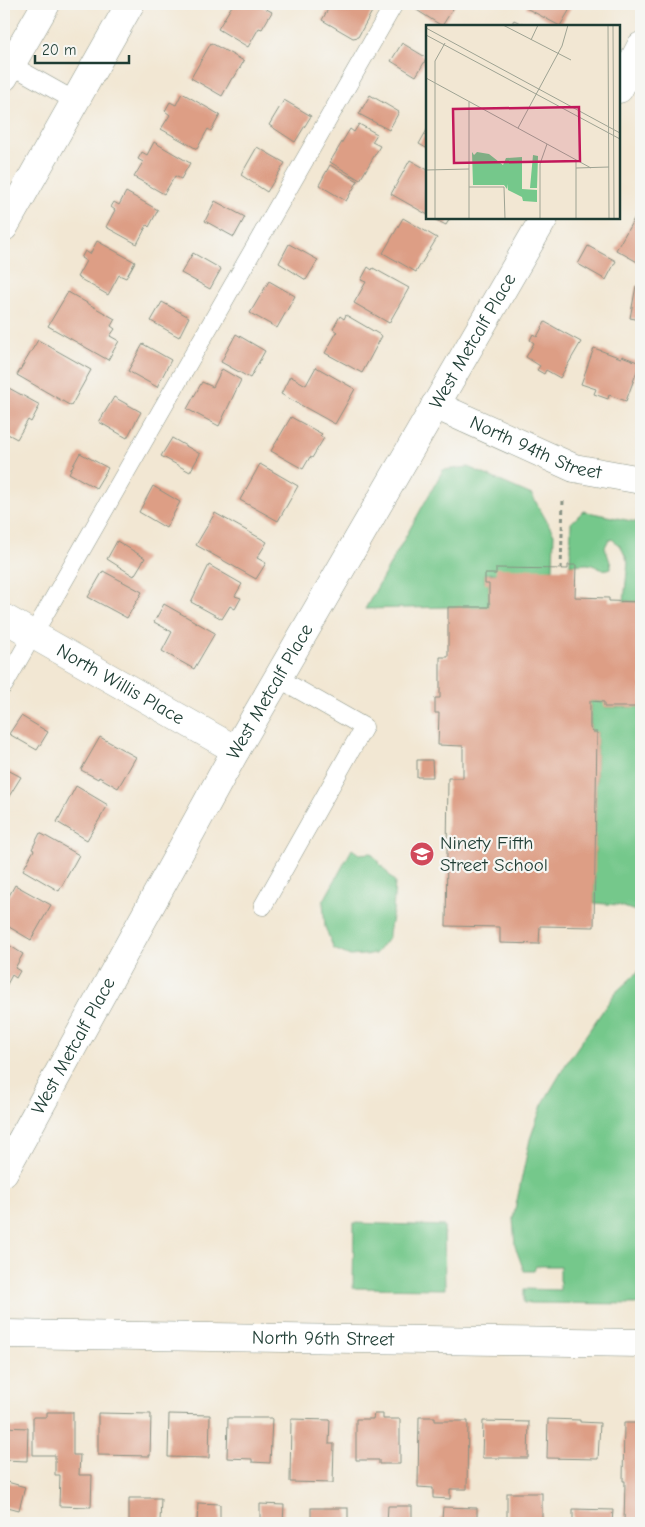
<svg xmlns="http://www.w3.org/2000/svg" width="645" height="1527" font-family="'Comic Neue',sans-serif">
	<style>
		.green { fill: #75c88b; stroke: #4a8260 }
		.building { fill: #dd9e85 }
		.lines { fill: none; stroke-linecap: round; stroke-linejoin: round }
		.lane-casing { stroke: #889284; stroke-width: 19 }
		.street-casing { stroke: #889284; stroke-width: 29 }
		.secondary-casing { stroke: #889284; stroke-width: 29 }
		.path { stroke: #889284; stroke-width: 3; stroke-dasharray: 4 4; stroke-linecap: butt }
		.lane { stroke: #fff; stroke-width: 18 }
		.street { stroke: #fff; stroke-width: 28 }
		.secondary { stroke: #fff; stroke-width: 28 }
		.labels { text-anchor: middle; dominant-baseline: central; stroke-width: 4.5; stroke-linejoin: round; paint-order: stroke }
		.street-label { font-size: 19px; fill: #1f3d34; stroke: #f6f6f2 }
		.poi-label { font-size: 19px; fill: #1f3d34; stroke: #f6f6f2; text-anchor: start }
		.inset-road { fill: none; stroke: #9ea393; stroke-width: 1 }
		.view { fill: #c2185b; fill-opacity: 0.15; stroke: #c2185b; stroke-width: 2.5 }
		.inset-edge { fill: none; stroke: #1f3d34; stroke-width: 2.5 }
	</style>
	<rect width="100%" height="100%" fill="#f6f6f2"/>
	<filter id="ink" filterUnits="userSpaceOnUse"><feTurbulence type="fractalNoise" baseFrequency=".02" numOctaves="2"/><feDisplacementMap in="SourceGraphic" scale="10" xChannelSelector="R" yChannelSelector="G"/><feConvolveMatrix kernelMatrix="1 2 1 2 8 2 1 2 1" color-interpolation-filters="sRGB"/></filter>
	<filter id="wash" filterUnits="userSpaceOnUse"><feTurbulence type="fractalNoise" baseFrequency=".0096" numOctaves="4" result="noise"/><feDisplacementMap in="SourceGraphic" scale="20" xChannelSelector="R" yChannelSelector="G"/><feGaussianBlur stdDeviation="1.12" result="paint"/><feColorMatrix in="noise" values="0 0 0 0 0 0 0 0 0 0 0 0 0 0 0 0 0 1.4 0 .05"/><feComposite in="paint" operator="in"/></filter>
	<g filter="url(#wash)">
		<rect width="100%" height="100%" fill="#f2e7d3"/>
		<g class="green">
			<polygon points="468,467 532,495 554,534 553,569 485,574 485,583 489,584 489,607 448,607 365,609 443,470"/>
			<path d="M583,511L641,523V602L624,601L628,562L621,547L612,539L608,541L605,547L611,565V568C600,573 596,564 587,564C582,564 575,565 570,565L571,523Z"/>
			<polygon points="590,701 604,702 605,707 641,707 641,913 618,905 594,903 597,732 593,732 590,728"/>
			<polygon points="352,849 359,854 371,853 395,882 393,911 388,939 375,954 350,956 334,949 325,927 323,902"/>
			<polygon points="641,969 641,1304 524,1303 524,1289 560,1290 560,1266 536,1266 534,1271 524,1271 515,1246 513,1219 530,1139 542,1105 566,1064 615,993"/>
			<polygon points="354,1223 444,1226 445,1289 353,1288"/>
		</g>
		<g id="blocks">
			<g class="building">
				<polygon points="233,4 257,4 272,12 262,29 259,28 248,47 218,29"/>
				<polygon points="331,4 373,4 374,8 358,37 353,38 322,20"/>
				<polygon points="418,4 456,4 442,26 415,9"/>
				<polygon points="528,4 573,4 560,26 526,8"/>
				<polygon points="514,20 526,26 510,26"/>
				<polygon points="211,43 244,61 234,78 232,78 222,96 191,78"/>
				<polygon points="402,43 427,58 416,76 391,61"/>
				<polygon points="182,93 220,115 211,131 208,129 197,149 161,129 170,115 165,111 170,102 176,105"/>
				<polygon points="370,95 399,112 389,130 359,114"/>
				<polygon points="284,100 311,116 295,142 269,125"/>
				<polygon points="359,124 377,134 372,142 380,146 360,180 330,162 350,129 354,132"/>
				<polygon points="428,128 428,149 419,144"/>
				<polygon points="154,142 190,163 181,179 175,176 164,194 134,177 143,162 138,159 142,152 147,155"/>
				<polygon points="257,147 285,163 267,192 241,175"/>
				<polygon points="410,160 428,170 428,215 391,194"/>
				<polygon points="330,165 358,181 346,201 319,185"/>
				<polygon points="126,192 158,210 149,227 147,225 137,244 106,227 115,210 111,207 114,202 119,205"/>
				<polygon points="215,201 245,217 234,237 205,221"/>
				<polygon points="635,217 641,221 641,264 616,250"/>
				<polygon points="403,218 437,238 416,272 383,253"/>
				<polygon points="432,218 450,218 446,225"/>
				<polygon points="97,241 135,262 126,278 119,275 108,295 77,277 86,261 81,258 85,251 90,254"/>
				<polygon points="289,244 318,260 306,280 279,263"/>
				<polygon points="588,246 616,261 606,280 578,264"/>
				<polygon points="193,253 221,269 210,289 181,273"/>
				<polygon points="368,267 372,270 373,268 409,288 389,323 354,303 366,282 361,280"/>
				<polygon points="269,281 295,296 277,328 250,313"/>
				<polygon points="636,286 641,287 641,320 630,318"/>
				<polygon points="68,292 115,319 111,326 115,329 110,336 119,341 108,360 48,326"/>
				<polygon points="162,302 189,317 179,337 151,321"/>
				<polygon points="346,315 382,336 362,373 325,353 337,332 333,329 340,316 344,319"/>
				<polygon points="545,322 581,342 560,378 546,370 544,374 537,370 540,366 526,357 534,343 530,340 533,334 537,337"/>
				<polygon points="236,334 265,351 250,378 221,362"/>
				<polygon points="38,340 91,370 71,406 17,375"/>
				<polygon points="143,344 171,360 157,387 128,371"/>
				<polygon points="594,348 621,358 622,356 640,363 626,401 609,395 608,399 594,394 596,389 581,384"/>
				<polygon points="316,367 355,389 335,424 281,394 290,376 306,385"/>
				<polygon points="222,369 241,380 219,426 187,409 202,382 213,387"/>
				<polygon points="7,387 40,405 31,422 28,420 17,439 4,432 4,392"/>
				<polygon points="114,397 141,412 127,438 99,422"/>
				<polygon points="291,417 322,434 320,436 324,438 312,458 310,457 303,469 271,451"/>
				<polygon points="172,438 200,454 190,472 161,456"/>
				<polygon points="80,453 108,468 96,488 69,473"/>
				<polygon points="260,464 298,486 278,521 240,500"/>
				<polygon points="153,486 180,502 166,528 139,512"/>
				<polygon points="215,513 267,542 257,558 266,563 256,579 196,545"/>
				<polygon points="117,541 145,558 134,576 107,559"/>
				<polygon points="209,565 242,584 235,596 241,598 235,609 230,606 222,619 191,602"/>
				<polygon points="568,565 576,565 575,597 609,598 609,601 641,602 641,707 604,707 604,702 590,701 590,728 593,732 597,732 594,927 540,926 539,944 500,943 500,927 446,926 448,778 463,778 463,746 438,745 439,713 435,713 435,698 440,698 440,657 448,657 448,607 489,607 489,584 485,584 485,574 496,574 496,568 568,569"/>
				<polygon points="103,571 142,592 127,618 88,597"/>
				<polygon points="164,604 215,633 194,669 162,651 172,632 154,622"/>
				<polygon points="21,716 48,732 37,750 9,734"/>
				<polygon points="100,737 136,757 118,788 99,777 98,779 81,770"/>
				<polygon points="417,760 432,760 433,777 417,777"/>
				<polygon points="4,768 21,777 8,798 4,796"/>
				<polygon points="76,786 108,805 87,840 57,822"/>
				<polygon points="40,833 79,855 59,891 23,870 34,850 32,849"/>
				<polygon points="15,885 51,905 31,940 4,924 4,905"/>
				<polygon points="4,942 23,954 15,968 20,971 16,978 12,975 4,990"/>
				<polygon points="47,1412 73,1412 73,1455 80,1455 79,1475 92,1475 91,1507 59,1506 60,1475 55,1475 55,1455 33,1455 33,1417 47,1417"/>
				<polygon points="98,1413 151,1414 150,1456 98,1455"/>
				<polygon points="169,1414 210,1415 209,1458 168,1457"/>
				<polygon points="374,1414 383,1414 383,1419 400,1419 400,1464 379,1464 379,1460 356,1460 356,1419 373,1419"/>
				<polygon points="419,1417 435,1417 435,1421 468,1421 467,1489 450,1489 450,1499 433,1498 433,1488 418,1487"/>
				<polygon points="228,1418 272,1418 270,1463 252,1462 252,1459 227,1458"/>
				<polygon points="291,1419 330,1420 329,1444 334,1444 333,1483 290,1482"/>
				<polygon points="548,1419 580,1420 580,1422 600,1423 598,1459 547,1458"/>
				<polygon points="483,1421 529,1422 528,1458 482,1458"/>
				<polygon points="624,1423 641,1423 641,1523 624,1523 625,1481 623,1481"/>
				<polygon points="4,1427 28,1428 27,1461 4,1460"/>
				<polygon points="4,1481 25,1487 19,1510 4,1506"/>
				<rect x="507" y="1493" width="35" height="30"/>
				<polygon points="129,1498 161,1498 160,1523 129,1523"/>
				<polygon points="198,1503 220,1504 220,1523 197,1523"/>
				<polygon points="260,1504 284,1505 283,1523 260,1523"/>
				<polygon points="388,1506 412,1506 412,1523 387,1523"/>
				<polygon points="443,1507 477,1508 477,1523 439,1523 440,1518 442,1518"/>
				<rect x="311" y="1508" width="37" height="15"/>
				<polygon points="573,1509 613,1510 612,1523 573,1523"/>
			</g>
		</g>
	</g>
	<g filter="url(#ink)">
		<use href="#blocks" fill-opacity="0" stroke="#889284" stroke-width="1"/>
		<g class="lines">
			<defs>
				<g id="lane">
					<polyline points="4,61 75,101"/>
					<polyline points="4,685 394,4"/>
					<polyline points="263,906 364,727 278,678"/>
				</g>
				<g id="street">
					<polyline points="619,89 641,46"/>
					<path id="s1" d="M435,405L574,468L641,480"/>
					<path id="s2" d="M4,618L236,750"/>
					<path id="s3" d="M4,1172L236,750L544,218"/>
					<path id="s4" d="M4,1334L641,1343"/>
				</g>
				<g id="secondary">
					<polyline points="4,77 46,4"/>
					<polyline points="4,227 130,4"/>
				</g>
			</defs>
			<use href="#lane" class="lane-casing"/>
			<use href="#street" class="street-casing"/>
			<use href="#secondary" class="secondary-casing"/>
			<polyline class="path" points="561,569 563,500"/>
			<use href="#lane" class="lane"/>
			<use href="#street" class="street"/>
			<use href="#secondary" class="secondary"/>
		</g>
	</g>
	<defs>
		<symbol id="school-disc" viewBox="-11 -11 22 22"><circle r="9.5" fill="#d1495b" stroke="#f6f6f2"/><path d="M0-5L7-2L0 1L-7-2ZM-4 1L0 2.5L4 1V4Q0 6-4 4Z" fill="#fff"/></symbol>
	</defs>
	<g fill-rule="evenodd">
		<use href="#school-disc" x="408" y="840" width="28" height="28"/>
	</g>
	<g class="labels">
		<g class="street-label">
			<text stroke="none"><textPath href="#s3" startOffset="954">West Metcalf Place</textPath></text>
			<text stroke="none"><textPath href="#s1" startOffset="110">North 94th Street</textPath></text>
			<text stroke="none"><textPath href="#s2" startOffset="134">North Willis Place</textPath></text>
			<text stroke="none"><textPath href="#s3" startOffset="549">West Metcalf Place</textPath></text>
			<text stroke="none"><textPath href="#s3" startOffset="144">West Metcalf Place</textPath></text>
			<text stroke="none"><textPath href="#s4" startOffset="319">North 96th Street</textPath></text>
		</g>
		<g class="poi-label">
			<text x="440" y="843">Ninety Fifth<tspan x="440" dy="22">Street School</tspan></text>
		</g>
	</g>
	<g transform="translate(426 25)">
		<rect width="194" height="194" fill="#f2e7d3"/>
		<path d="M46,127L48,130L51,127L63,129L77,140L80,133L96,132V164L111,165V177L97,176L96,172L82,165L81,159V164L78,160H47ZM107,130L112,131L111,163H104Z" fill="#75c88b"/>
		<path class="inset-road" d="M77,0L145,35M182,0L183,194M187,0L188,194M0,3L194,108M0,10L194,114M105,15L112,0M0,53L165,143M43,77V194M92,103L136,21L142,0M150,135V194M150,143L183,142M0,145L43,144M43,162H78L79,194M9,194V36L19,18M114,194V139L121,119"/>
		<path class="view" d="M153,82L154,136L28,138L27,84Z"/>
		<rect width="194" height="194" class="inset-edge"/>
	</g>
	<rect width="645" height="1527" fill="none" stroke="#f6f6f2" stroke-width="20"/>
	<path d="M35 55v8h94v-8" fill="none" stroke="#1f3d34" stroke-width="2.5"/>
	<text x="42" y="55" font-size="15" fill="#1f3d34" stroke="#f6f6f2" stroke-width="4" paint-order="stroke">20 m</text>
</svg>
